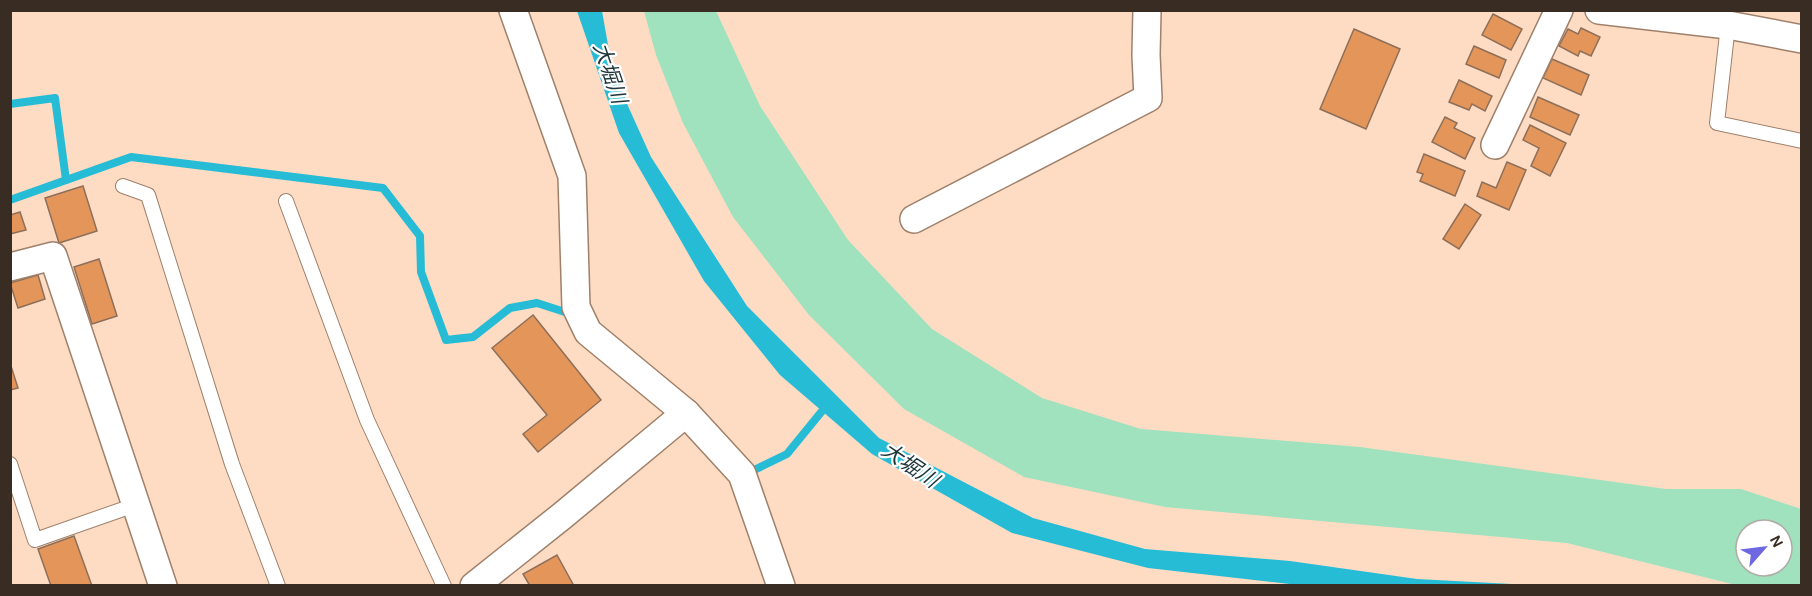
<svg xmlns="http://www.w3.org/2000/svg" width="1812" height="596" font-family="Karla,'Noto Sans JP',sans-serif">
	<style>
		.green { fill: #9fe2bd; fill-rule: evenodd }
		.water { fill: #26bcd6 }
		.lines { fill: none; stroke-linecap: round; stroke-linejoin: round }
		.stream { stroke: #26bcd6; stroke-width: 8 }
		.building { fill: #e4965a; stroke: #8d6f59; stroke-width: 1.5 }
		.service-casing { stroke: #9f806a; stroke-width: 16 }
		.minor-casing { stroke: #9f806a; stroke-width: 30 }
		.service { stroke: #fff; stroke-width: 14 }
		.minor { stroke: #fff; stroke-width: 27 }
		.labels { text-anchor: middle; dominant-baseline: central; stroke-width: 4.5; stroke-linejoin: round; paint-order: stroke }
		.water-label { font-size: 21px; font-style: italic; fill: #1e353a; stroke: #fff }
	</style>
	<rect width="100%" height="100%" fill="#fedcc4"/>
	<path class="green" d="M644,11H716L760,106L848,240L932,329L1042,398L1141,429L1360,447L1666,489H1741L1801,509V585H1736L1567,543L1165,507L1024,477L904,409L809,315L733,217L683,123L656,55ZM1746,530H1782V566H1746Z"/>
	<polygon class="water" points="577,11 602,11 610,56 628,106 651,157 747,306 879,438 1033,518 1145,549 1290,561 1417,579 1530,585 1307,586 1148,568 1012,533 872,454 780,375 704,281 619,133"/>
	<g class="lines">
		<g class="stream">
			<polyline points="10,104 55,98 66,180"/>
			<polyline points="10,200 131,157 383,188 420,236 421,272 446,340 473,337 510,308 537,303 568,313"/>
			<polyline points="748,470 750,472 787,454 827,405"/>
		</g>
	</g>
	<g class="building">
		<polygon points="1493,14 1522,29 1511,50 1482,35"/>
		<polygon points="1581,28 1600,37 1591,56 1580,51 1578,56 1559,46 1568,29 1578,34"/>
		<polygon points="1354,29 1400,49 1366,129 1320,109"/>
		<polygon points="1474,46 1506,60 1499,78 1466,64"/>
		<polygon points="1552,59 1589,75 1581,95 1543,78"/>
		<polygon points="1459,80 1492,96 1485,111 1472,104 1469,110 1449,102"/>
		<polygon points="1538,97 1579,115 1570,135 1530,117"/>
		<polygon points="1445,117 1457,123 1454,128 1475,138 1465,159 1432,142"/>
		<polygon points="1530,125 1566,143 1550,176 1531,166 1539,148 1523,140"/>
		<polygon points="1424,154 1465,171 1455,196 1420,181 1423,174 1417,172"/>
		<polygon points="1507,162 1526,170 1509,210 1477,196 1482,182 1496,188"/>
		<polygon points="83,186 97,231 59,243 45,198"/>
		<polygon points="1465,204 1481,215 1459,249 1443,239"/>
		<polygon points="20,212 26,230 10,234 10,215"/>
		<polygon points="99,259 117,316 92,324 74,267"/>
		<polygon points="38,275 45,299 18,308 10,283"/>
		<polygon points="533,315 601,400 538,452 523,434 547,415 492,348"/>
		<polygon points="10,363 18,388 10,390"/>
		<polygon points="74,536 92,586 51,586 38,549"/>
		<polygon points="557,555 574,586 530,586 523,574"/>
	</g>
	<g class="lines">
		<defs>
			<g id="service">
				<polyline points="1728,25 1717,123 1802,141"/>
				<polyline points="123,186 148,195 232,464 278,586"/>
				<polyline points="286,201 367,420 444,586"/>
				<polyline points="10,464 35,540 135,505"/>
			</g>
			<g id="minor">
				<polyline points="513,10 572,176 576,307 588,332 686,413 742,474 781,586"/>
				<polyline points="1599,10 1728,25 1802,39"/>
				<polyline points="1495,145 1559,10"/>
				<polyline points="914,219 1148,98 1146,55 1147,10"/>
				<polyline points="10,267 53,256 163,586"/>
				<polyline points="474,586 562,516 686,413"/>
			</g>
		</defs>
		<use href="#service" class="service-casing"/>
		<use href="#minor" class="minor-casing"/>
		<use href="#service" class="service"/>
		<use href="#minor" class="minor"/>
	</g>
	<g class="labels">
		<g class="water-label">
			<text transform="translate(610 73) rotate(71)">大堀川</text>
			<text transform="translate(910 465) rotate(34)">大堀川</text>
		</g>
	</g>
	<rect width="1812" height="596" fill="none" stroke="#392c23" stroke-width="24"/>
	<g transform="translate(1764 548) rotate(62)"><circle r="28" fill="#ffffff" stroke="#b0aba7" stroke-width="1.5"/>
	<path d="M0-4.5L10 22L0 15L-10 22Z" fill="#6d67e1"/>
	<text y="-9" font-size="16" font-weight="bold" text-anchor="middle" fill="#392c23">N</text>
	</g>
</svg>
